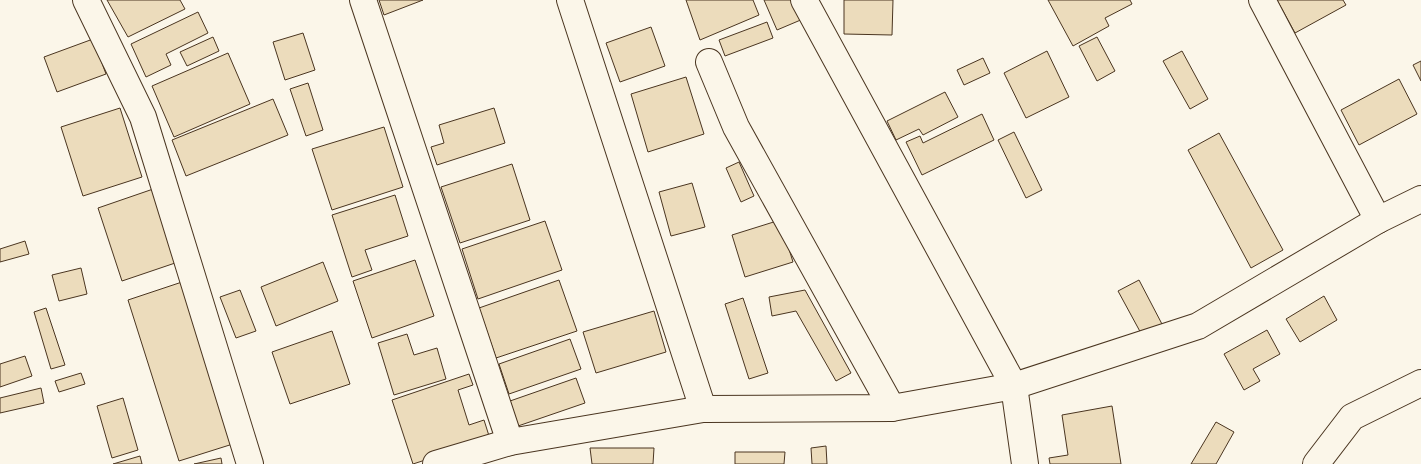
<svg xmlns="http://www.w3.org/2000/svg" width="1421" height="464" font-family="Jost,sans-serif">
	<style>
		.building { fill: #ecdcbc; stroke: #4a3520 }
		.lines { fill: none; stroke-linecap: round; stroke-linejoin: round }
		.street-casing { stroke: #4a3520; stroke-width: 28 }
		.street { stroke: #fbf6e9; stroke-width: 26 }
	</style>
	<rect width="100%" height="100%" fill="#fbf6e9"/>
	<g class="building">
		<polygon points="107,0 180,0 185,9 128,37"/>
		<polygon points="379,0 423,0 384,15"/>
		<polygon points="686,0 753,0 759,15 700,40"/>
		<polygon points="764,0 795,0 803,19 777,30"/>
		<polygon points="844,0 893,0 892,35 844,34"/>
		<polygon points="1048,0 1130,0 1132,4 1105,18 1109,26 1073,46"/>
		<polygon points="1277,0 1343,0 1346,5 1295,33"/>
		<polygon points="198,12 208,33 166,54 171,65 146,77 131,44"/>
		<polygon points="767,22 773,38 725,56 719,40"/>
		<polygon points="651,27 665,66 620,82 606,43"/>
		<polygon points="303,33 315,70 285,80 273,42"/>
		<polygon points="213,37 219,51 187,66 180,52"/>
		<polygon points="1097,37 1115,71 1097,81 1079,46"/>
		<polygon points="93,39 106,74 57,92 44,57"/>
		<polygon points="1047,51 1069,97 1026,118 1004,73"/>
		<polygon points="1182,51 1208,99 1190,109 1163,61"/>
		<polygon points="228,53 250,104 174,137 152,86"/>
		<polygon points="983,58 990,73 964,85 957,70"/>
		<polygon points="1421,61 1421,81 1413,65"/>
		<polygon points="686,77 704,134 648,152 631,94"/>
		<polygon points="1399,79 1417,114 1359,145 1341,110"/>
		<polygon points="308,83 323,130 306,136 290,89"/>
		<polygon points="945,92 958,117 923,135 919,129 896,140 887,121"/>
		<polygon points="273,99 288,135 186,176 172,140"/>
		<polygon points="120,108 142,177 83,196 61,127"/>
		<polygon points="494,108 505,143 437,165 431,147 444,143 439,125"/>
		<polygon points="982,114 994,140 922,175 906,142 920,136 923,143"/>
		<polygon points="384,127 403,187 332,210 312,149"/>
		<polygon points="1014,132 1042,190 1026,198 998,140"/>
		<polygon points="1219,133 1283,250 1251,268 1188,150"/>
		<polygon points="739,162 754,196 741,202 726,168"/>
		<polygon points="512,164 530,220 460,243 441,187"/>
		<polygon points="692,183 705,227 671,236 659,192"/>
		<polygon points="159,187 184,260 122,281 98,208"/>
		<polygon points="395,195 408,236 365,250 372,270 352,277 332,215"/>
		<polygon points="780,220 793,262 745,277 732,235"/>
		<polygon points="545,221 562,270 478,299 462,249"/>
		<polygon points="25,241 29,254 0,262 0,249"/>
		<polygon points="415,260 434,316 372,338 353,281"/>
		<polygon points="323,262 338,301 276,326 261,287"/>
		<polygon points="81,268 87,294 59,301 52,275"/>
		<polygon points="559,280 577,331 496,358 479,308"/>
		<polygon points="1139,280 1163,326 1143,337 1118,291"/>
		<polygon points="185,281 236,443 179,461 128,300"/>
		<polygon points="240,290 256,331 236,338 220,297"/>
		<polygon points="805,290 851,373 836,381 796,311 772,316 769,297"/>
		<polygon points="1324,296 1337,320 1300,342 1286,319"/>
		<polygon points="743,298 768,373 749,379 725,304"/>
		<polygon points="46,308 65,365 51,369 34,312"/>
		<polygon points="654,311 666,352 596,373 583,332"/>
		<polygon points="1267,330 1280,354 1253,369 1260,381 1244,390 1224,354"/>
		<polygon points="332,331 350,384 290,404 272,352"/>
		<polygon points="407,334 414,355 437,348 446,379 394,395 378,343"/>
		<polygon points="570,339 581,369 509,394 499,364"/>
		<polygon points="25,356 32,376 0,387 0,364"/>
		<polygon points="81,373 85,384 59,392 55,381"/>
		<polygon points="469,374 473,385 458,390 469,425 484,420 490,439 413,464 392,400"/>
		<polygon points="576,378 585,403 518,426 510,401"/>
		<polygon points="41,388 44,403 0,413 0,398"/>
		<polygon points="123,398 138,450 112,458 97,406"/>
		<polygon points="1112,406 1121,464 1050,464 1049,458 1068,455 1062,415"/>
		<polygon points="1216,422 1234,432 1216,464 1191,464"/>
		<polygon points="826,446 827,464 812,464 811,448"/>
		<polygon points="590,448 654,448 653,464 592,464"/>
		<polygon points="735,452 785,452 784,464 735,464"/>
		<polygon points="140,456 142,464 113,464"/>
		<polygon points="221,458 222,464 194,464"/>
	</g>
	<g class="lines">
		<defs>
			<g id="street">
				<polyline points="86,0 143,117 250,464"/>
				<polyline points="363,0 510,442"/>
				<polyline points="570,0 703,409"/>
				<polyline points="804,0 1014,386 1025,464"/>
				<polyline points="1262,0 1378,220"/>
				<polyline points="709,62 736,127 892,408"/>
				<polyline points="436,464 510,442 703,409 892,408 1014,386 1198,326 1378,220 1421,199"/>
				<polyline points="1316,464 1352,417 1421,383"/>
			</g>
		</defs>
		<use href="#street" class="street-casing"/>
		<use href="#street" class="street"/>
	</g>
</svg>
